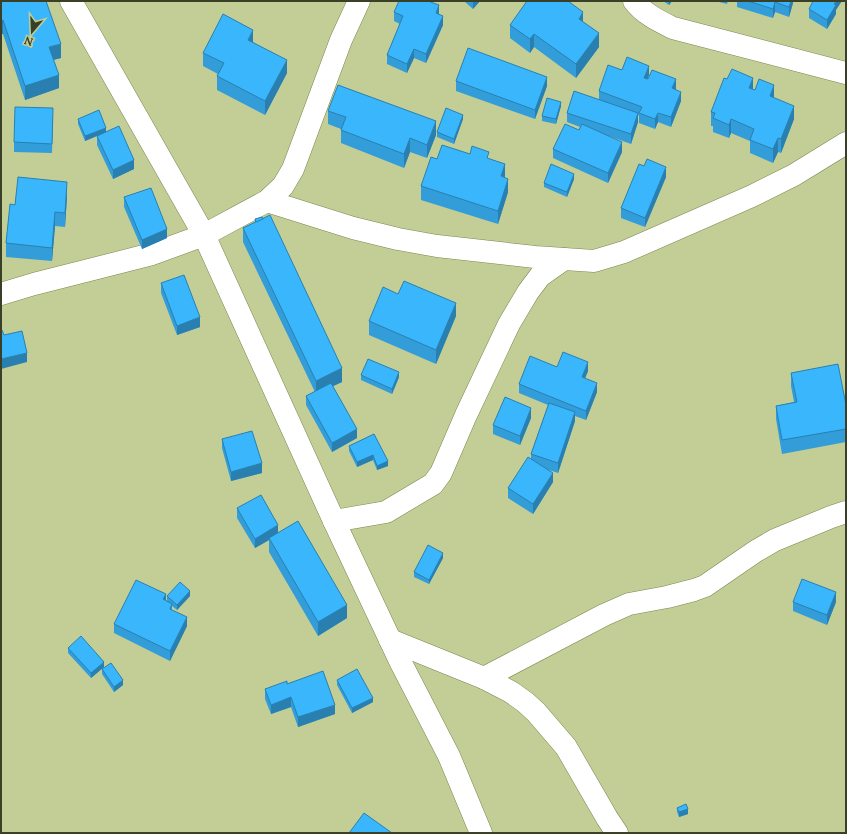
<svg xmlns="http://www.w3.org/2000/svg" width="847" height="834" font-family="Lora,serif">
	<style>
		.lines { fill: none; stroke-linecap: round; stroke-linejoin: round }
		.street-casing { stroke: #7c8751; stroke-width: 23 }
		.secondary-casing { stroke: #7c8751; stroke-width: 23 }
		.street { stroke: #fff; stroke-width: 22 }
		.secondary { stroke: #fff; stroke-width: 22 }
		.wall { fill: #329dd9 }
		.shaded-wall { fill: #2980b0 }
		.building { fill: #3ab7fc; stroke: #2980b0 }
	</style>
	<rect width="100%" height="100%" fill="#c2ce95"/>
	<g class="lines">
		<defs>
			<g id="street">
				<path d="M634,1C644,14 659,21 673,28L846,73"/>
				<polyline points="267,201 353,228 398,239 437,246 535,257 594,261 624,252 752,196 794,175 846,143"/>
				<polyline points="1,294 34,284 152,254 204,235 267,201 283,186 293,169 341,40 359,1"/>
				<polyline points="334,521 386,512 433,484 441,473 466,415 509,324 528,292 540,276 564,259"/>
				<polyline points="390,640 484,678 511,692 525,702 536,712 566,747 607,818 617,833"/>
				<polyline points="484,678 604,615 629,604 667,597 694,590 705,586 756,551 775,540 831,517 846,512"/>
			</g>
			<polyline id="secondary" points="71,1 204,235 334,521 401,663 449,756 481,833"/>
		</defs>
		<use href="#street" class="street-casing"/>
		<use href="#secondary" class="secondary-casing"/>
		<use href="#street" class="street"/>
		<use href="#secondary" class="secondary"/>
	</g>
	<g class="wall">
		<polygon points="1,1 61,58 53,60 59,88 25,100 3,34 1,34"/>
		<polygon points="464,1 480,1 473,9"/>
		<polygon points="663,1 672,1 669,5"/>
		<polygon points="719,1 728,1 727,4 719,2"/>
		<polygon points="737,1 793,1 793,3 789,17 775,12 773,18 737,7"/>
		<polygon points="809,9 836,10 836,14 827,29 809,18"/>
		<polygon points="394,12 439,14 443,25 426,63 414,58 407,73 387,64 387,55 400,24 394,21"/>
		<polygon points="583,22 599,47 576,78 534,47 530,53 510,38 510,25"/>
		<polygon points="253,42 287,73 265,115 217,90 217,76 218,74 203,66 203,53"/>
		<polygon points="622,70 649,75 647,79 676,89 675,89 681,101 671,127 658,122 655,129 639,123 639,116 638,115 638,122 631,144 609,136 622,152 608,183 553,158 553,149 579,130 580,127 567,122 567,113 599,100 599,91"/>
		<polygon points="456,81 547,86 535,119 456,91"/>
		<polygon points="753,89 774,98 794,119 781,153 778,152 773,163 750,153 750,141 731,133 729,138 713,132 713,126 711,126 711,112"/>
		<polygon points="561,106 556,124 542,121 542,116"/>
		<polygon points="328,111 436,135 427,158 410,152 404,168 341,143 341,129 328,124"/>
		<polygon points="53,117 52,153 14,152 14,142"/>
		<polygon points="78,119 106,132 134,169 113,179 97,145 97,136 85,141 78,124"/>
		<polygon points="463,119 454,144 437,137 437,132"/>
		<polygon points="470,154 489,159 505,177 508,192 498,224 421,200 421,186 437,159"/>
		<polygon points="666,177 645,227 621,218 621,208"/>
		<polygon points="574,179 567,197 544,187 544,183"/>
		<polygon points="67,196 65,227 55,226 52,261 6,257 6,243 15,205"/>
		<polygon points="124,197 167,238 142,249 124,207"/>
		<polygon points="255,219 263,219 342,382 333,386 357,438 332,452 306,405 306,396 315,392 243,242 243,228 255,223"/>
		<polygon points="161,283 200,327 177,335 161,293"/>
		<polygon points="398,294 456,316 436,364 369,335 369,321"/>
		<polygon points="557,367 588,371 585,378 597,392 586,420 575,416 575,421 558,473 549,470 553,482 533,514 508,498 508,488 531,458 531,454 548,405 519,393 519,384"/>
		<polygon points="791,373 846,405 846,442 782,454 776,419 776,406 794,402 791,386"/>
		<polygon points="361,375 399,377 392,394 361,380"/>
		<polygon points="531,418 520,445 493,434 493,425"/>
		<polygon points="374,434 388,466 377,470 373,460 357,467 349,451 349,446"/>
		<polygon points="222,439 262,473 231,481 222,448"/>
		<polygon points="237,508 278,533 347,618 318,636 269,552 269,540 255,548 237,518"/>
		<polygon points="443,558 429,584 414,577 414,572"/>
		<polygon points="167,596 190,596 177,610 172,606 172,610 187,626 170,661 114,633 114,624 166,601 168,602 167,601"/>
		<polygon points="793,602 836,602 827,625 793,611"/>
		<polygon points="68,648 104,667 91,678 68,653"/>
		<polygon points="102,669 123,685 114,692 102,674"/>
		<polygon points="337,680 373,702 352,713 337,685"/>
		<polygon points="287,684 335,714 298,727 291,707 271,714 265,699 265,689"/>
		<polygon points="677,808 688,814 679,817 677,812"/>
	</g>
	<g class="shaded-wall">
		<polygon points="473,1 480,1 473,9"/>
		<polygon points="669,1 672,1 669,5"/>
		<polygon points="791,1 793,1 793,3 789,17 789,7"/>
		<polygon points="836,1 842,1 836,10 836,14 827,29 827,20"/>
		<polygon points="775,2 775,12 773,18 773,9"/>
		<polygon points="439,5 439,15 436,13"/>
		<polygon points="583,12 583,25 579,19"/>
		<polygon points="443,16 443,25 426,63 426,54"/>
		<polygon points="3,20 3,34 1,34 1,21"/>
		<polygon points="253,30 253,44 248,40"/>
		<polygon points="599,33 599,47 576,78 576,64"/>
		<polygon points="534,34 534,47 530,53 530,39"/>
		<polygon points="61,44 61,58 49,61 49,47"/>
		<polygon points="414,49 414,58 407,73 407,64"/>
		<polygon points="287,60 287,73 265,115 265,101"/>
		<polygon points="649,66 649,75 644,87 644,78"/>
		<polygon points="59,75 59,88 25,100 25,86"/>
		<polygon points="547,77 547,86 535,119 535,110"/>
		<polygon points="753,78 753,91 749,88"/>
		<polygon points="676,79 676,89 672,98 672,88"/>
		<polygon points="774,85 774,99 770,96"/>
		<polygon points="681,92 681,101 671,127 671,117"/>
		<polygon points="561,102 561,106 556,124 556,119"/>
		<polygon points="794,106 794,119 781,153 781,139"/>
		<polygon points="638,113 638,122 631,144 631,134"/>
		<polygon points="658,113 658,122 655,129 655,119"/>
		<polygon points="463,115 463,119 454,144 454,139"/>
		<polygon points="731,119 731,133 729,138 729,125"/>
		<polygon points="436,121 436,135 427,158 427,145"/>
		<polygon points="106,128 106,132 85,141 85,136"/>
		<polygon points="410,138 410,152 404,168 404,154"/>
		<polygon points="778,138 778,152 773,163 773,149"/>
		<polygon points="622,142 622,152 608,183 608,173"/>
		<polygon points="134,160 134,169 113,179 113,170"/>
		<polygon points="505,164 505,177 501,176"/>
		<polygon points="666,167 666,177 645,227 645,218"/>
		<polygon points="574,174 574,179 567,197 567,192"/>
		<polygon points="508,179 508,192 498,224 498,211"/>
		<polygon points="67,182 67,196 65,227 65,213"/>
		<polygon points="55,212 55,226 52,261 52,248"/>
		<polygon points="167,229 167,238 142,249 142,240"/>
		<polygon points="456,303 456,316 436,364 436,350"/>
		<polygon points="200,317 200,327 177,335 177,326"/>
		<polygon points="27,353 27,362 1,369 1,359"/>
		<polygon points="588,362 588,371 582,386 582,377"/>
		<polygon points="342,368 342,382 316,394 316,381"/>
		<polygon points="399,372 399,377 392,394 392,389"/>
		<polygon points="597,383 597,392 586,420 586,411"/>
		<polygon points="531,408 531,418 520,445 520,436"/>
		<polygon points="575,412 575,421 558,473 558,463"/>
		<polygon points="357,429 357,438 332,452 332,443"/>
		<polygon points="373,455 373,460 357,467 357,462"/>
		<polygon points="388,461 388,466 377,470 377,466"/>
		<polygon points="262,463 262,473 231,481 231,472"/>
		<polygon points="553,473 553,482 533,514 533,504"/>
		<polygon points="278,525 278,535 269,538 269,540 255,548 255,539"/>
		<polygon points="443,553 443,558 429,584 429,580"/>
		<polygon points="190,591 190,596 177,610 177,605"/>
		<polygon points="836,592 836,602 827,625 827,615"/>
		<polygon points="166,594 166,603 163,599"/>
		<polygon points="347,605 347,618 318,636 318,622"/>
		<polygon points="187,617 187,626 170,661 170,651"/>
		<polygon points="104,662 104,667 91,678 91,673"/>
		<polygon points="123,680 123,685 114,692 114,687"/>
		<polygon points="291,697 291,707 271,714 271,705"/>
		<polygon points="373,698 373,702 352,713 352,708"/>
		<polygon points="335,705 335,714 298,727 298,717"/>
		<polygon points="688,809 688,814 679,817 679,812"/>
	</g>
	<g class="building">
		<polygon points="1,1 46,1 61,44 49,47 59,75 25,86 3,20 1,21"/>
		<polygon points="399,1 428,1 439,5 436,13 443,16 426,54 414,49 407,64 387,55 403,16 394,12"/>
		<polygon points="527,1 568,1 583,12 579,19 599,33 576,64 534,34 530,39 510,25"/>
		<polygon points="748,1 791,1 789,7 775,2 773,9"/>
		<polygon points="813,1 836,1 834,4 836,5 827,20 809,9"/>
		<polygon points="223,14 253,30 248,40 287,60 265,101 217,76 224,63 203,53"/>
		<polygon points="468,48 547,77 535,110 456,81"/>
		<polygon points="627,57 649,66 644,78 648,79 652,70 676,79 672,88 681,92 671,117 658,113 655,119 639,113 642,107 599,91 608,65 622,70"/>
		<polygon points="732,69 753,78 749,88 755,90 759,79 774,85 770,96 794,106 781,139 778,138 773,149 750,140 754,129 731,119 729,125 713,118 715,113 711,112 724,78 727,79"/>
		<polygon points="338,85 436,121 427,145 410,138 404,154 341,130 346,117 328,111"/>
		<polygon points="574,91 638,113 631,134 567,113"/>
		<polygon points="547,98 561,102 556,119 542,116"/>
		<polygon points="15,107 53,108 52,144 14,142"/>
		<polygon points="446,108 463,115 454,139 437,132"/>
		<polygon points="99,110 106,128 85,136 78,119"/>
		<polygon points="565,124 579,130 582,124 622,142 608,173 553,149"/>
		<polygon points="119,126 134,160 113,170 97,136"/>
		<polygon points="442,145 470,154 472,146 489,152 487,158 505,164 501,176 508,179 498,211 421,186 431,157 437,159"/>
		<polygon points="647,159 666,167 645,218 621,208 639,164 644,166"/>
		<polygon points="551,164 574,174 567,192 544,183"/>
		<polygon points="18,177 67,182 65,213 55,212 52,248 6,243 10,204 15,205"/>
		<polygon points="151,188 167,229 142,240 124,197"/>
		<polygon points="270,215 342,368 316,381 243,228"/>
		<polygon points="262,217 263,219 256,222 255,219"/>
		<polygon points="184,275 200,317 177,326 161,283"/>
		<polygon points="404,281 456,303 436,350 369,321 383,287 398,294"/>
		<polygon points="1,330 2,330 4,335 22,331 27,353 1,359"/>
		<polygon points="563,352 588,362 582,377 597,383 586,411 519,384 530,356 557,367"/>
		<polygon points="368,359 399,372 392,389 361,375"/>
		<polygon points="838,364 846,405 846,429 782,440 776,406 797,402 791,373"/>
		<polygon points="331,383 357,429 332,443 306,396"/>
		<polygon points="505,397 531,408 520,436 493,425"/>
		<polygon points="549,403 575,412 558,463 531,454"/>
		<polygon points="252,431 262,463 231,472 222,439"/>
		<polygon points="374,434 388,461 377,466 373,455 357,462 349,446"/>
		<polygon points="528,457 553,473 533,504 508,488"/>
		<polygon points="261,495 278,525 255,539 237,508"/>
		<polygon points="298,521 347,605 318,622 269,538"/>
		<polygon points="428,545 443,553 429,580 414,572"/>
		<polygon points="802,579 836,592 827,615 793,602"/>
		<polygon points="136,580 166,594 163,599 172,604 170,609 187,617 170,651 114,624"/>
		<polygon points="180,582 190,591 177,605 167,596"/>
		<polygon points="81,636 104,662 91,673 68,648"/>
		<polygon points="111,663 123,680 114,687 102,669"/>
		<polygon points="357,669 373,698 352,708 337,680"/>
		<polygon points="323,671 335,705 298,717 291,697 271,705 265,689 287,681 287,684"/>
		<polygon points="686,804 688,809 679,812 677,808"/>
		<polygon points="364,813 392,833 349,833"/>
	</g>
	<rect width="847" height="834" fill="none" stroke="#3a3f27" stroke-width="4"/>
	<g transform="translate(32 32) rotate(199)" stroke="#c2ce95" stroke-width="3" paint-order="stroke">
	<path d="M0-3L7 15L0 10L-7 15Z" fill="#3a3f27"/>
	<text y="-6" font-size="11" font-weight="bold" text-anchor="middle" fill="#3a3f27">N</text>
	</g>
</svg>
